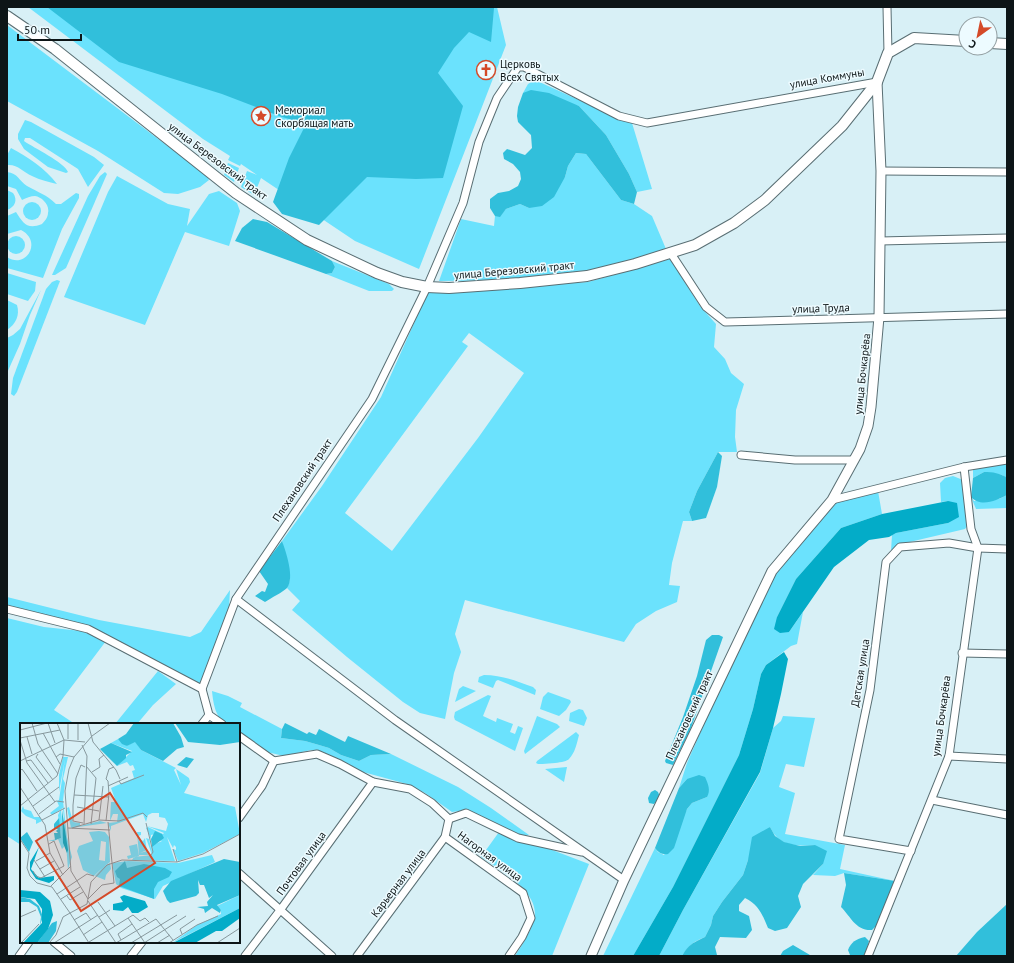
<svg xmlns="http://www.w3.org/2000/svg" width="1014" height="963" font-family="'PT Sans',sans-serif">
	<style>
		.green { fill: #6be2fd; fill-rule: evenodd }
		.forest { fill: #31bfdb }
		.water { fill: #03acc8 }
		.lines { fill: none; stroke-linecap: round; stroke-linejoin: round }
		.street-casing { stroke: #596e73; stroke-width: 9 }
		.secondary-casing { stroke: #596e73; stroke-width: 11 }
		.primary-casing { stroke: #596e73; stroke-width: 12 }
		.street { stroke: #fff; stroke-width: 7 }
		.secondary { stroke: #fff; stroke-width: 9 }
		.primary { stroke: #fff; stroke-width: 10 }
		.labels { text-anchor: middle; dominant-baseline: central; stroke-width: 3; stroke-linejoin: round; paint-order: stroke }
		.poi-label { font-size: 11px; fill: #0d1517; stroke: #edfbff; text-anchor: start }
		.street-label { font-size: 11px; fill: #0d1517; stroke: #edfbff }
		.inset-road { fill: none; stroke: #87989d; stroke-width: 1 }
		.view { fill: #d44a29; fill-opacity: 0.15; stroke: #d44a29; stroke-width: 2 }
		.inset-edge { fill: none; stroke: #0d1517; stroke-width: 2 }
	</style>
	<rect width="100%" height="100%" fill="#d8f0f6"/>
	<g class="green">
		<polygon points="28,7 497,7 506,45 419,269 355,241 261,178 254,195 241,187 247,171 257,175 241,164 240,166 228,160 230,156 203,139"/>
		<polygon points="7,25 206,175 209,180 200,187 178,194 164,193 98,151 7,101"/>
		<polygon points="535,80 614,116 632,123 652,189 637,192 629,174 606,135 579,106 523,93 528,84"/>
		<path d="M25,120L31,122L94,157L104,165L88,187L78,169L30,138H25L24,141C34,148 64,162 68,172L66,173L48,167L24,149L18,139V134Z"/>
		<path d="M11,148C28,157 45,168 57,184C49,182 40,180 32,176C23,172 18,164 7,165V155Z"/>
		<polygon points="576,153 586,154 621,200 634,204 652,216 666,249 627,263 588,273 521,280 439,281 461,219 494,226 495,216 500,216 506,209 520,204 529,208 565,177 568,166"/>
		<polygon points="228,163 239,168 234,182 224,175"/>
		<path d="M7,172C18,173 19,181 27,186C39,193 46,194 56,204H61L76,193L79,194V198L62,229L43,278L7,268V257C26,270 43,241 21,230L7,234V216L16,212C23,223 27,230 42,224C45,221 48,217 48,213C50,205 42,197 35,196C31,196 26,198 22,200L16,189L7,186Z"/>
		<polygon points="105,172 107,174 66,268 55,275 52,275 88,196 100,176"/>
		<polygon points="117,176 168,204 190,209 187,226 209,194 219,191 237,203 240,211 229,246 185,232 145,325 64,297 108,192"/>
		<path d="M7,190L13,193C18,200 15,207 7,210Z"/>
		<circle cx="32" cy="211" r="9"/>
		<circle cx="16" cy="245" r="9"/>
		<path d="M670,259L700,306L716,324L714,347L725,359L731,373L744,384L736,410L735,437L737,452H718L697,491L689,512L692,521H683L672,563L669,585L680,586L677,602L656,611L636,624L624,642L465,600L455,634L461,652L454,673L445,719L420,713L403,702L347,657L292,610L300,601L287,588L290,580L282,541L322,486L381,397L428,292L588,282ZM469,333L524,373L478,438L392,551L345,513L468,346L462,342Z"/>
		<polygon points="332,261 389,284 394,289 392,291 369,291 326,274 332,273 335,267"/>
		<polygon points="7,273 36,282 35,291 28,301 7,294"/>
		<polygon points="57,280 60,281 17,392 14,396 11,394 13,378 46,289 52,282"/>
		<polygon points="41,290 30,315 20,344 7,373 7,338 13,335 20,329"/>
		<path d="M7,300L17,305C20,315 16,324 7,330Z"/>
		<polygon points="1007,464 1007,479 1002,475 984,472 973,478 973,469"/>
		<polygon points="953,476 963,480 968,525 965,529 901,544 891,551 892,535 896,533 948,523 948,501 941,502 940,483 945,478"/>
		<polygon points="878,491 882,514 841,528 796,579 777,617 789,632 803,612 797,644 791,646 766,665 761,674 753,709 739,755 673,887 633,956 603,956 655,848 658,852 664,855 687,809 692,803 707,797 687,779 679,788 687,763 715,699 772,577 836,502"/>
		<polygon points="1007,495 1007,508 976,509 971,497 974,501 999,499"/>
		<polygon points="230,590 229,608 201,685 87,625 7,606 7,597 99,620 190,637 201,632"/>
		<polygon points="7,618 44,627 81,631 106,641 54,710 75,724 21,724 21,845 7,836"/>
		<polygon points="158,671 176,684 153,705 137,724 115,724"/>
		<path d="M484,675C502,675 516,681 533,687L536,690L535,695L498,680L496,681L493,688L478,682L479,677Z"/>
		<polygon points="463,686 476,691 455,702 459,689"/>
		<path d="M212,691L228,696L242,703L240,707L282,729L281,738L305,741L319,745L329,748L341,755L359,761L371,755L391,754L458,787L491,808L529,835L523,836L466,810L452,812L425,793L407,784L363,772L323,752L311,750L284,756L267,752L239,732V724C235,724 229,725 226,723C215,718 213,701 212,691Z"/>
		<polygon points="548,692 570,700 571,702 566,710 559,716 540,709 543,697"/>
		<polygon points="488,695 491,696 483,716 496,722 497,718 513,724 510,732 515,734 518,726 523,728 515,751 455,720 454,717 455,712"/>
		<polygon points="579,709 583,710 587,718 584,726 569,721 570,713"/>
		<polygon points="537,716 557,724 560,727 525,754 524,751"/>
		<path d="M783,716L815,718L804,767L786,764L779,787L795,793L785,834L845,845L840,869L895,881L844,873L835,876L813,875L823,864L815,845C802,846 784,847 775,835C773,833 771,829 770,827L748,860L743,875L722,902L713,916L711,925L705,937C693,942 689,945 682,956H659L683,910L760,773L773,728L781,721Z"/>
		<path d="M576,732L579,735C577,743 575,753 569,759C566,763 545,764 538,764L536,763L537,761Z"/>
		<polygon points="567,767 564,782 545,769"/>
		<path d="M499,832L515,840L547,848L589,864L552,956H515C521,947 535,925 535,914C535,889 500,870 481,857Z"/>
	</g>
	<g class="forest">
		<polygon points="47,7 493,7 494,8 491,42 469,32 454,48 438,73 463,106 443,178 416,179 367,177 319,225 282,214 273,202 289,158 306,124 279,116 222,94 119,62"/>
		<polygon points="531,90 549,93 579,106 606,135 629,174 637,192 634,204 621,200 586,154 576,153 568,166 565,177 554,197 542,206 529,208 520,204 506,209 500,217 495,216 490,208 490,199 498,193 509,191 518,186 521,179 520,172 513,164 504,159 503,153 507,149 525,155 532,148 531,135 518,122 517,116 518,107 523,93"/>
		<polygon points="253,219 267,222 332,261 335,267 332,273 326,274 235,241 242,228"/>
		<polygon points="718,452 722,456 717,487 706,518 692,521 689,512 697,491"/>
		<path d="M984,472C993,472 1000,473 1007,478V495C997,500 981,508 971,497L973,478Z"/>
		<path d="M282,541C286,552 295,578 287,588C283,592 271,598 265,602L255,596L262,591L265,592L268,584L259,571Z"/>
		<polygon points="712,635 719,635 723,637 691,728 673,765 666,763 665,761 683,717 697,676 706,640"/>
		<polygon points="285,723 307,734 309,732 316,735 319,729 345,742 348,736 391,754 371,755 359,761 341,755 329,748 319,745 305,741 281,738 282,729"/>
		<path d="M699,775L705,777C708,784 711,790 707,797L692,803L687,809L674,848L668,854C662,855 658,852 655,848L679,788L687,779Z"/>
		<polygon points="655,790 658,792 660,797 654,804 649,803 648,798 651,792"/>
		<path d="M770,827L775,836L784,842L800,846L815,845L827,851L823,864L803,884L798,896L801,907L787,928L775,931L768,928C762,914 759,905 745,898L739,905V911L749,916L752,930L746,938L720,937L715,947L717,955L719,956H682C689,944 693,943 705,937L711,925L713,916L722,902L743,875L748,860L752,837Z"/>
		<path d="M844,873L895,881L892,885L893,887L878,924L872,930C856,931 851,917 841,907L846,885Z"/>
		<polygon points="1007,904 1007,956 956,956 977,932"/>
		<path d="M865,937L869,941L865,956L850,955L848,950C851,942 856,939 865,937Z"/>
		<polygon points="793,945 810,955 812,956 780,956 783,951"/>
	</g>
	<g class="water">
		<polygon points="948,501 957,503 959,517 948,523 896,533 889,537 869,540 834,567 789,632 780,633 774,629 777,617 796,579 841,528 882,514"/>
		<polygon points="784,652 788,659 781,694 773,728 760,772 683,910 659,956 633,956 673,887 739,755 753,709 761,674 766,665"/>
	</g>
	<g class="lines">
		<defs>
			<g id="street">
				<polyline points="887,7 888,53"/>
				<polyline points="881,171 1007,172"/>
				<polyline points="880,241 1007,238"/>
				<polyline points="670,252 706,307 725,322 1007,314"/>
				<polyline points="741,455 795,460 854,460"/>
				<polyline points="832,500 964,467 1007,460"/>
				<polyline points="236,599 395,720 624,880"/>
				<polyline points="7,609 88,629 202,689 209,715 222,724"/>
				<polyline points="962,653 1007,654"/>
				<polyline points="202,689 236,599 372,399 427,287 463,203 479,142 497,98 518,67 524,67 619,116 647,123 877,82"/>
				<polyline points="202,724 209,715"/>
				<polyline points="239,736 274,761 317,754 340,764 373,782 410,789 432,803 449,819 466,813 518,838 582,852"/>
				<polyline points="949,756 1007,759"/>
				<polyline points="932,800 1007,815"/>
				<polyline points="239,818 262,786 274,761"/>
				<polyline points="445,837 523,893 531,918 522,937 509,956"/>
				<polyline points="911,851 839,839 870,690 886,562 900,547 949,543 978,548 1007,549"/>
				<polyline points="239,873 332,956"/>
				<polyline points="54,942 71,956"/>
				<polyline points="19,956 29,942"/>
				<polyline points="131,956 142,942"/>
				<polyline points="245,956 281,909 373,782"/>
				<polyline points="357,956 445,837 449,819"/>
				<polyline points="868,956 949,756 978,548 971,529 964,467"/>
			</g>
			<polyline id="secondary" points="591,956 624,880 772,571 832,500 860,449 868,426 871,407 879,317 881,171 877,82"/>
			<g id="primary">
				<polyline points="7,16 55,49 236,193 307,240 377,273 402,282 427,287 449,288 520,283 587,276 635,264 695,245 734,223 765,200 842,126 877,82 888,53 914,38 966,41"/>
				<polyline points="990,43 1007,44"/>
			</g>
		</defs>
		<use href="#street" class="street-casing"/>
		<use href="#secondary" class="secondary-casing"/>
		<use href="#primary" class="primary-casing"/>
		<use href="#street" class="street"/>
		<use href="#secondary" class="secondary"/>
		<use href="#primary" class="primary"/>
	</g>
	<defs>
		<symbol id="church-ring" viewBox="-11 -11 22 22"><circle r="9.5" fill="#edfbff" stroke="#d44a29" stroke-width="1.5"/><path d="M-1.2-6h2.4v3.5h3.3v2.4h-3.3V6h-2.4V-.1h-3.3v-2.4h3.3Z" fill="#d44a29"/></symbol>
		<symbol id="sight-ring" viewBox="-11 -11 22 22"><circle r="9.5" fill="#edfbff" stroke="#d44a29" stroke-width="1.5"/><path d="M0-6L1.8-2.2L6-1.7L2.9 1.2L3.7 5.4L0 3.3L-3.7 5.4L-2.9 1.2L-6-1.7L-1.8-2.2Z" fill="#d44a29"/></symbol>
	</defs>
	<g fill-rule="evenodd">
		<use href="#church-ring" x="475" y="59" width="22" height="22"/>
		<use href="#sight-ring" x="250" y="105" width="22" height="22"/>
	</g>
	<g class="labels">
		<g class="poi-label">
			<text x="500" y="64">Церковь<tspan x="500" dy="13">Всех Святых</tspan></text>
			<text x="275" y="110">Мемориал<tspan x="275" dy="13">Скорбящая мать</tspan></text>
		</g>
		<g class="street-label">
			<text transform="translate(827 78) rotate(-10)">улица Коммуны</text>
			<text transform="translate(218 161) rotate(37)">улица Березовский тракт</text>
			<text transform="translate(514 270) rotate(-5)">улица Березовский тракт</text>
			<text transform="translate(821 308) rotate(-2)">улица Труда</text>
			<text transform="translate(862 374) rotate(-84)">улица Бочкарёва</text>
			<text transform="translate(302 480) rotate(-56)">Плехановский тракт</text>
			<text transform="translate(860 673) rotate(-81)">Детская улица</text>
			<text transform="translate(689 715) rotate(-65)">Плехановский тракт</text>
			<text transform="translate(941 716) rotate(-82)">улица Бочкарёва</text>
			<text transform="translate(490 856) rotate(36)">Нагорная улица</text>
			<text transform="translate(301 863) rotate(-54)">Почтовая улица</text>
			<text transform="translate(398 883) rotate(-53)">Карьерная улица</text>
		</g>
	</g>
	<g transform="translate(20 723)">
		<rect width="220" height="220" fill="#d8f0f6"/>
		<path d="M98,16L107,23L115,18L121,27L156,45L154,47L161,62L156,46L169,55L170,59L164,70L215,84L220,111L183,130L158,138L153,126L156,127V124L154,122L153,125L147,114L155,138L112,137L114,134L132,132L126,115L129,116L132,130L131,123L142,118L139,117L142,114L140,110L131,112V116L126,105L128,104L143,111L144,110L127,103L146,108L148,101L145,95L139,94V90H132L128,92L126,99L123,91L91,103V108L88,100L97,99L98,91H93L90,98L91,79H96L91,65L114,55L112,48L115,47L113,42L110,43L107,39L97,43L112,28L91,20ZM43,34H48L43,56L45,60L43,78L47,114L52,134L48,146L43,85L32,92L30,90L39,83L37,78L39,77L45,36L39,69V52ZM3,83L4,86L11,88L14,94H20L22,98L16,101V97L6,93L1,88ZM49,84L53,99L60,100V103L80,98L87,100L51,105L47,85ZM41,86L44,124L42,126L38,116L34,118H28L41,115L38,92ZM79,108L85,109L89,114L90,139L85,143L90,140L91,146L86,152L85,157L75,153L82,145L74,153L63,147L57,128L59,123L73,118L69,109ZM81,118L86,119L85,138L79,137ZM117,109H121V112L118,113L119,119L120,116L123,118L125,115L126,122H123H126L127,127L120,130L119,123L120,130L127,128L128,132H119ZM117,121L119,133L108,136L107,133L111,132L109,123ZM192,132L195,139L143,163L135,176L101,165L96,161L92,140L108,138L158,140ZM220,172V185L152,220L177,202L201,191V187L197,183Z" fill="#6be2fd" fill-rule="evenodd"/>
		<path d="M114,0H153L161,14L164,24L157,26L143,38L121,27L115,19L107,23L102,21L98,16L106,11ZM155,0H220V19L200,22L168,19ZM91,20L112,29L106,32V35L97,43L80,26ZM166,34L174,36L167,45L157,42ZM39,95L41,115L35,117L34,110H38L36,108L38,106H34V101ZM135,108L142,111L144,115L132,124L131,116ZM7,109L13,119L9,129L0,115ZM204,136L220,139V172L197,182L201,187L200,190L192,185L185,190L184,186L177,184L188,183L187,179L193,172L189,175L184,162H180L178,157L179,170L176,173L150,180L147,177L143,168L151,158ZM105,138L107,145L124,141L145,145L152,149L149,154L138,159L134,166V176L99,163L100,156L97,154L95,148ZM0,174L10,176L19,183L23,194L20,202L21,194L17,184L9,179H0ZM37,198L36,208L28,220H17L32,200Z" fill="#31bfdb"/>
		<path d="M42,87L48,127L47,130L43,120ZM19,124L11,146L19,155L34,153V157L29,160L16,156L10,147V139ZM0,167L20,169L30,178L33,192L28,206L17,220H3L22,200V186L15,176L0,174ZM104,172L125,178L128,184L118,190H112L108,184L103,188L93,187V181L103,179L100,174ZM220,185V195L202,208H196L175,220H153Z" fill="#03acc8"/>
		<path class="inset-road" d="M12,0L18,21L38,51M28,0L35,20M48,0V16M68,0L73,19L96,47L100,56M0,7L27,0M23,10L40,41M7,14L12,31M0,15L40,7M0,17L7,40L35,79M58,17V0M62,22L67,33L64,101M18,31L16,34L33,57M36,34L40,31L54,34M0,38L44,17L65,19M6,38L11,37L28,60M66,43L76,55L71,101M0,48L2,46L7,53L17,68M72,49L80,44L79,36L84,32M99,58L101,61L124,52M88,63L108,54M0,64L25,102L30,130L43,152M54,72L89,74M0,83L37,53L43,33L44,17L37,0M13,83L39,64M57,84L79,88M19,91L36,78L44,79M22,97L45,85M79,97L83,63M86,98L89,71L88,58L86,56L89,46L94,44M88,99L94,160L82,162L68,176L51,148L45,68L49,46L54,34L72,13L90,0M63,100L53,98V82L56,55L61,42L65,44M126,100L133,129L131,132M48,105L90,107M52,105L79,97L99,98L123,90L127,94M0,116L9,130L7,145L10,153L17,160L32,164L50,190L43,194L36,212L29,220M153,126L157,139M14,137L25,154M16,138L30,130M20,146L34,138M13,148L16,153L21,155L44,143L34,118L29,121M31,163L51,143M37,171L67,151L74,153M47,173L50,177L63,169M41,176L60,164M68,178L96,220M78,179L95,203M0,194L16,187M79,194L90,187M108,195L125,220M54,197L66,190L71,197M162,211L160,206L175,196M63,212L82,199M101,217L98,211L112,201M69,219L113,192L120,198L125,195L129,199M1,220L19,201M34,220L78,192M69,220L50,190L67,181L71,159L87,142L102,137L157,139L183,131L220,111M96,220L136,196L153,217M111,220L157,192M124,220L166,193M137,220L150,212M149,220L177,202L198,193M197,220L220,205"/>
		<path class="view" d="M90,70L135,140L61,188L16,118Z"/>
		<rect width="220" height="220" class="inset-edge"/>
	</g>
	<rect width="1014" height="963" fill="none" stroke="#0d1517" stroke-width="16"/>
	<g transform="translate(978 36) rotate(213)"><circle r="19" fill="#edfbff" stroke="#939fa2"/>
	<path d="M0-3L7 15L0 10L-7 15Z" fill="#d44a29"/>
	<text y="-6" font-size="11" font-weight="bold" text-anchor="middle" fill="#0d1517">С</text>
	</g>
	<path d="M18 34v6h63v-6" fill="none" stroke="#0d1517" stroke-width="2"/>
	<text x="24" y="34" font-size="12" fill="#0d1517" stroke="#edfbff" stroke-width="3" paint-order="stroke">50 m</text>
</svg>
